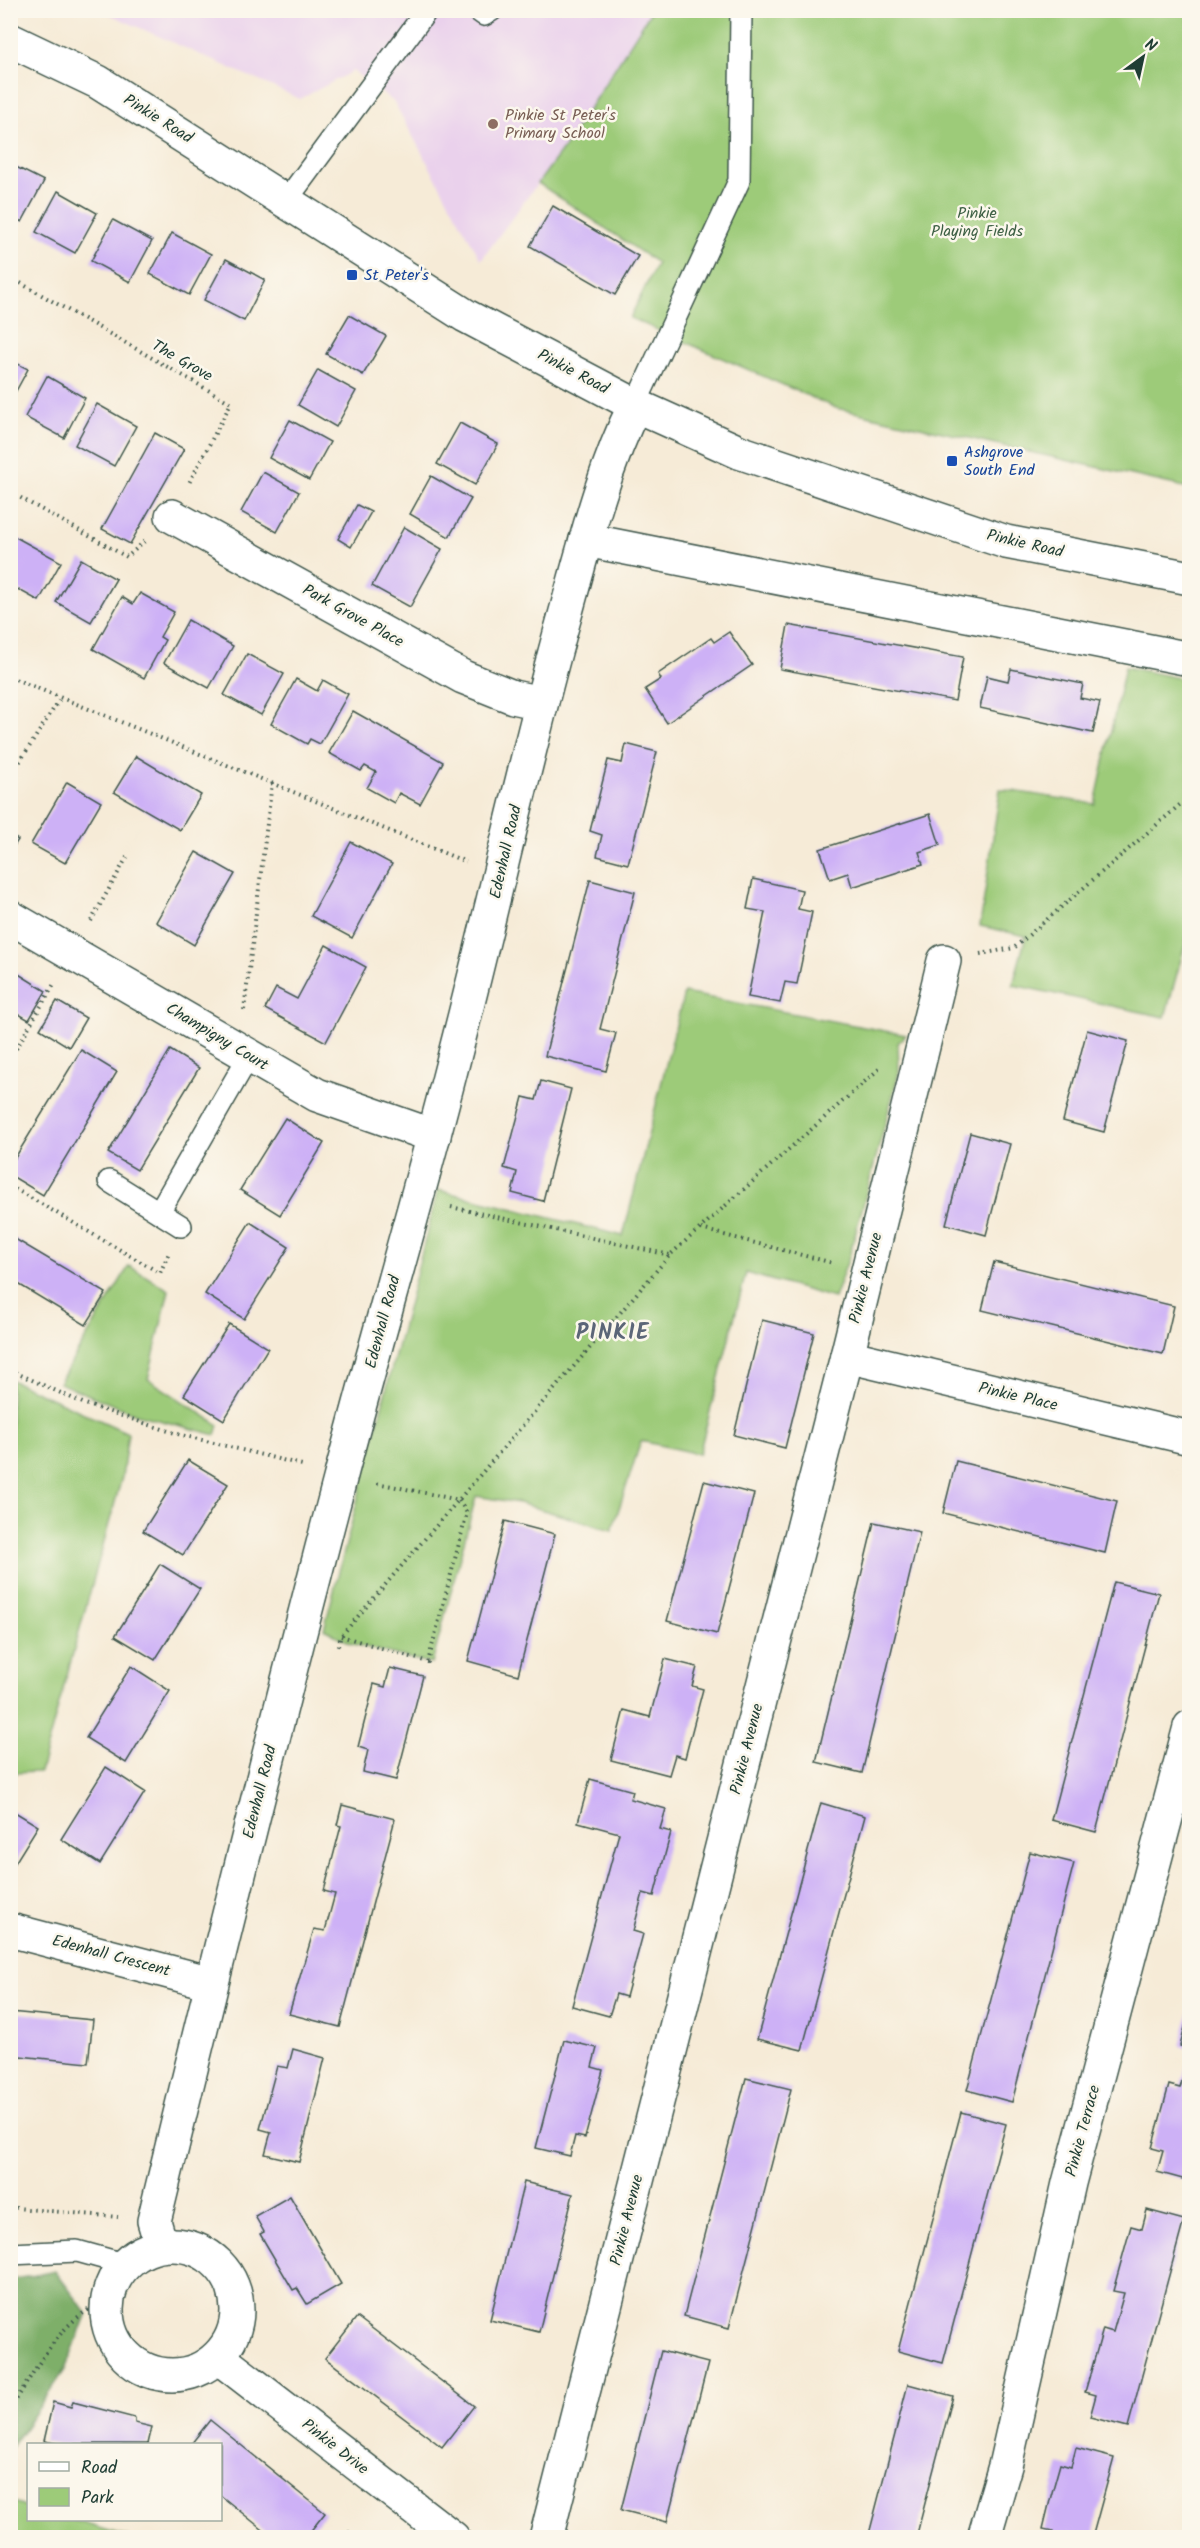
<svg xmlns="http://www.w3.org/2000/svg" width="1200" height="2548" font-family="Kalam,sans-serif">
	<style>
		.built { fill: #ead1ec }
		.green { fill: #9dcb79; stroke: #5e8456; stroke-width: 1.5 }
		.forest { fill: #7eaf69; stroke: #4e764e; stroke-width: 1.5 }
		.building { fill: #cdb1f6 }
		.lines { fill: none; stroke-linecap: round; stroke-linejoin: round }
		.service-casing { stroke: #3f574c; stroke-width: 24 }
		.minor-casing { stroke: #3f574c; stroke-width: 36 }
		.secondary-casing { stroke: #3f574c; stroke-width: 36 }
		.path { stroke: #3f574c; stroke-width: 4; stroke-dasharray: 1.5 4.5; stroke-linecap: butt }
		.service { stroke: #fff; stroke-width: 21 }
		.minor { stroke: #fff; stroke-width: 33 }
		.secondary { stroke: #fff; stroke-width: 33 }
		.education-dot { fill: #8d6e63; stroke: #fbf7ec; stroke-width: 2 }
		.transit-dot { fill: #1a4fb4; stroke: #fbf7ec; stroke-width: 2 }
		.labels { text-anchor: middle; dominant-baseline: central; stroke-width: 5; stroke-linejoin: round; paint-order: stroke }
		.education-label { font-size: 16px; fill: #785e54; stroke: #fbf7ec; text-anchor: start }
		.street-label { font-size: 16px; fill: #1f3d34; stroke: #fbf7ec }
		.park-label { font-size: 16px; fill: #3e6045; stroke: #fbf7ec }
		.transit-label { font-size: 16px; fill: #164399; stroke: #fbf7ec; text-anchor: start }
		.district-label { font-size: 22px; font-weight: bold; letter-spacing: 1.5px; fill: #5c6678; stroke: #fbf7ec }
	</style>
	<rect width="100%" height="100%" fill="#fbf7ec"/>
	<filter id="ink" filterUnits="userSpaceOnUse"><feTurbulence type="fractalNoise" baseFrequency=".0167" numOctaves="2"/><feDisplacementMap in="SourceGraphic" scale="12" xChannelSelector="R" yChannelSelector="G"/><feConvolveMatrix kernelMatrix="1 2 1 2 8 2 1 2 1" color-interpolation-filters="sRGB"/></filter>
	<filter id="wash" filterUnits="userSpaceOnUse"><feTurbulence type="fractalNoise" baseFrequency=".008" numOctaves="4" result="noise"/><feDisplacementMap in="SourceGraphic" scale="24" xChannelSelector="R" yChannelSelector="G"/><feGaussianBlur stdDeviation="1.35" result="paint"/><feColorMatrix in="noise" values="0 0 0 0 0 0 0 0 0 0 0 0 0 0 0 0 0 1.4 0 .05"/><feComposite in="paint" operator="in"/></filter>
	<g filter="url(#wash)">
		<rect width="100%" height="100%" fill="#f6ebd7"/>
		<polygon class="built" points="649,10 651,12 566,145 481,260 394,102 353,71 300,99 102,11"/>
		<g class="green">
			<polygon points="647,11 1189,11 1189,488 836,408 630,318 657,263 538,183 566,145 650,13"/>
			<polygon points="1125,667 1189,680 1189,930 1165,1017 1013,985 1026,936 980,926 1000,789 1095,804"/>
			<polygon points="684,993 906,1035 898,1043 899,1072 849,1257 834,1298 746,1273 699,1454 641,1441 612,1530 519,1503 476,1496 432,1664 350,1643 324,1629 438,1190 623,1236"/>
			<polygon points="129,1266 169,1290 148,1379 219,1425 216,1435 136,1414 59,1383"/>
			<polygon points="11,1380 128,1433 122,1477 40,1772 11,1773"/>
			<polygon points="11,2501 28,2507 28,2520 73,2520 129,2537 11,2537"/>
		</g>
		<polygon class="forest" points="55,2271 87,2313 65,2370 11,2448 11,2280"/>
		<g id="blocks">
			<g class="building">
				<polygon points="10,164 44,181 22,222 10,216"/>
				<polygon points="58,191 97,213 75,253 36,232"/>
				<polygon points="553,206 638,256 615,295 530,246"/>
				<polygon points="113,220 152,241 130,282 91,261"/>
				<polygon points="172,233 211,254 189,295 150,274"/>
				<polygon points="226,259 265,280 244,321 204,300"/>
				<polygon points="349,315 386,336 363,375 326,354"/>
				<polygon points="10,360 28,369 10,402"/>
				<polygon points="318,370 356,391 336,427 298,405"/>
				<polygon points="47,376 85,398 64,438 25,417"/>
				<polygon points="97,404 136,426 114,466 75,445"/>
				<polygon points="290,420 330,442 309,480 269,458"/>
				<polygon points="460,423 498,444 475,485 437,464"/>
				<polygon points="155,433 184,449 130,544 102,529"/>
				<polygon points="263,472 299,492 277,532 241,512"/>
				<polygon points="431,476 471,499 449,537 410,514"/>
				<polygon points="357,505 371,512 351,547 338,539"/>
				<polygon points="404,527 442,549 410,607 372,586"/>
				<polygon points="10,534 61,562 39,601 10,585"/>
				<polygon points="81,559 116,579 91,622 56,602"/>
				<polygon points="140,593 174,612 160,637 165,640 144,678 93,649 122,597 133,604"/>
				<polygon points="188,620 233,646 209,688 164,663"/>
				<polygon points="788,625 963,657 955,701 780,669"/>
				<polygon points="729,632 752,665 667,723 645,689 661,679 658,674 711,638 714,642"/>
				<polygon points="247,654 284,674 261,715 224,695"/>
				<polygon points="1011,669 1083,684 1080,698 1100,702 1093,733 980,708 987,676 1008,681"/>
				<polygon points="296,679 317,691 323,680 348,694 320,744 310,739 307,744 271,724"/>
				<polygon points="353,711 443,762 420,804 399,793 394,803 367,788 376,772 365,766 361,771 329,753"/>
				<polygon points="626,744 657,752 628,864 597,856 602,835 590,831 608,760 622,763"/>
				<polygon points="136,756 201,795 180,830 114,792"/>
				<polygon points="67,782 101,802 65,863 31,844"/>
				<polygon points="930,814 940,845 919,852 923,864 852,887 848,873 830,879 820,849"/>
				<polygon points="10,835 18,840 10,852"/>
				<polygon points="351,842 392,864 352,938 311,916"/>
				<polygon points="196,852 235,874 194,945 156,922"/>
				<polygon points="753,879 802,890 798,909 812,912 797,984 785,982 780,1003 748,997 765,912 747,909"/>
				<polygon points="590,880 635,892 600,1029 616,1033 606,1071 545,1056"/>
				<polygon points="326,945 366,967 326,1042 265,1009 276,988 297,999"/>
				<polygon points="17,973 46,991 29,1020 10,1009 10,984"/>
				<polygon points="57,1001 86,1018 69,1047 40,1029"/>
				<polygon points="1087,1030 1128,1041 1104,1132 1063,1121"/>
				<polygon points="81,1050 117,1072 43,1195 10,1175 10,1166"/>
				<polygon points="170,1050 199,1068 137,1170 108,1153"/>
				<polygon points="541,1081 571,1089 543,1201 512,1193 517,1172 504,1168 523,1097 536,1100"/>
				<polygon points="285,1118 324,1143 280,1215 240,1190"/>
				<polygon points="970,1133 1010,1144 986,1235 946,1224"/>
				<polygon points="250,1222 289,1247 244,1319 205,1294"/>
				<polygon points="10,1236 106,1293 86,1325 10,1279"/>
				<polygon points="994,1262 1174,1306 1163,1354 982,1310"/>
				<polygon points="762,1320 814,1333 785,1448 734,1435"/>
				<polygon points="229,1324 268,1348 224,1420 184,1395"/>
				<polygon points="188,1460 228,1484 183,1555 143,1531"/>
				<polygon points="956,1461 1117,1501 1105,1553 943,1513"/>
				<polygon points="704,1481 754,1494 717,1634 667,1621"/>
				<polygon points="505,1521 555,1534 518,1675 468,1661"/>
				<polygon points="874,1522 920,1532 862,1773 816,1762"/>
				<polygon points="160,1564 200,1589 155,1660 115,1636"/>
				<polygon points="1114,1582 1159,1593 1096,1832 1051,1820"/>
				<polygon points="665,1659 697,1667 692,1686 703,1689 685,1758 675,1755 669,1775 611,1760 624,1710 650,1717"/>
				<polygon points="131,1666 170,1691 126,1763 86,1738"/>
				<polygon points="390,1668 423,1676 396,1780 363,1772 368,1750 358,1747 374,1684 385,1687"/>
				<polygon points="106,1767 145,1792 100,1864 61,1839"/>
				<polygon points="590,1779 633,1791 631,1799 666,1809 660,1829 671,1832 654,1896 643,1893 633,1931 643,1934 626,1997 616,1994 609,2016 572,2006 619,1833 578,1822"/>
				<polygon points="821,1803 865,1816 802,2050 757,2039"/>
				<polygon points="342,1805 395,1819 340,2027 289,2014 314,1929 325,1931 335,1894 324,1891 341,1826 337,1825"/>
				<polygon points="10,1809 38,1826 15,1863 10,1860"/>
				<polygon points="1030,1852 1074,1863 1012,2102 967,2090"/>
				<polygon points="10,2012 93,2020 88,2063 10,2055"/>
				<polygon points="1189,2012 1190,2012 1190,2049 1180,2046"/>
				<polygon points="564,2040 597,2048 592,2067 603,2070 585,2138 575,2136 570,2156 536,2148"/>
				<polygon points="293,2049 325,2058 299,2162 265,2154 271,2132 260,2129 277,2066 288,2068"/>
				<polygon points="1190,2054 1190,2181 1157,2172 1163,2151 1152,2148 1169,2085 1180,2088"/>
				<polygon points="746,2078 791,2089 729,2328 684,2316"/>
				<polygon points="961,2112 1006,2124 943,2363 898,2351"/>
				<polygon points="524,2182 573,2194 539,2332 490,2320"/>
				<polygon points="290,2196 341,2284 307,2304 297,2288 293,2290 260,2234 264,2232 255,2216"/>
				<polygon points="1147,2210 1184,2220 1128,2427 1090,2417 1096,2395 1085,2392 1103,2329 1113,2332 1124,2293 1113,2291 1131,2226 1142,2229"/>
				<polygon points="357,2317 474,2406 442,2447 325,2358"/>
				<polygon points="661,2351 708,2363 667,2522 621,2510"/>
				<polygon points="908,2384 953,2396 932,2476 916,2538 868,2538"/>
				<polygon points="53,2402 71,2407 73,2402 135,2418 135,2423 152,2427 148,2444 59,2444 44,2441"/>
				<polygon points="210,2420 325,2513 305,2538 273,2538 220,2495 220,2444 191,2444"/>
				<polygon points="1076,2448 1114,2458 1092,2538 1052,2538 1053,2531 1043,2529 1051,2496 1060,2464 1071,2467"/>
				<polygon points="349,2531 357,2538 343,2538"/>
			</g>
		</g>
	</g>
	<g filter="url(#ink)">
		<use href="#blocks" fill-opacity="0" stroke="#3f574c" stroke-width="1.5"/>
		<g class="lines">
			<defs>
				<g id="service">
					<polyline points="477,10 484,15 492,10"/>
					<polyline points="286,201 427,10"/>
					<polyline points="635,405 739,181 741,10"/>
					<polyline points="109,1181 181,1226"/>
					<polyline points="159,1212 249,1056"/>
					<polyline points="10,2254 77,2251 124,2264"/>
				</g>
				<g id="minor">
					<polyline points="172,516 463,677 513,697 541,703"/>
					<polyline points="586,540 1190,659"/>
					<polyline points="10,917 317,1095 434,1136"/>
					<polyline points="847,1356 1190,1438"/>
					<polyline points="10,1930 211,1983"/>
					<circle cx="172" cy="2310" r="65"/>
					<path d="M161,2245L154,2221C214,1973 275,1725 340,1479C377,1336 420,1194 456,1050C493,907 524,762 564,619C584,547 602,472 635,405"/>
					<polyline points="218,2357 453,2538"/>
					<polyline points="546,2538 847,1356 944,961"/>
					<polyline points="984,2538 1005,2466 1069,2183 1190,1727"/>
				</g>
				<polyline id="secondary" points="10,40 98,82 466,316 635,405 739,452 1006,542 1190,578"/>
			</defs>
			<use href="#service" class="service-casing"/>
			<use href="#minor" class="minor-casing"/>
			<use href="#secondary" class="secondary-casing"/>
			<g class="path">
				<polyline points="10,277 231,403 189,483"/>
				<polyline points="10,492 127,557 145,541"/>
				<polyline points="10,677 466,862"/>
				<polyline points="10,777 61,697"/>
				<polyline points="91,921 127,857"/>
				<polyline points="980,954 1014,948 1190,796"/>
				<polyline points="244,1010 272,783"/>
				<polyline points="10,1059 54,984"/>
				<polyline points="10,1186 160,1273 169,1253"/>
				<polyline points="451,1207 670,1255"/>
				<polyline points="701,1229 833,1263"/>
				<polyline points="10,1370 85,1404 178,1434 306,1466"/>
				<polyline points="341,1636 428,1662 467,1513 459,1500 377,1483"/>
				<polyline points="338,1646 341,1636 670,1255 879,1069"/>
				<polyline points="10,2211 16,2208 118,2217"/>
				<path d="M10,2409C36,2371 60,2316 106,2302"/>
				<polyline points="10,2531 28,2538"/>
			</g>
			<use href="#service" class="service"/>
			<use href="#minor" class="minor"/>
			<use href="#secondary" class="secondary"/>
		</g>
	</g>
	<circle class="education-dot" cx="493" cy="124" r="6"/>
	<g class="transit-dot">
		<rect x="346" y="269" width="12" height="12" rx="3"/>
		<rect x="946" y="455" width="12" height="12" rx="3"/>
	</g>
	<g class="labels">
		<g class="education-label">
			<text x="505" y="115">Pinkie St Peter's<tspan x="505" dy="18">Primary School</tspan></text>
		</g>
		<g class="street-label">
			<text transform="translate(158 119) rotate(32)">Pinkie Road</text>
			<text transform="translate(182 361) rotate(30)">The Grove</text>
			<text transform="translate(573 372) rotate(28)">Pinkie Road</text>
			<text transform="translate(1025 544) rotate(13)">Pinkie Road</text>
			<text transform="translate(353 616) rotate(29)">Park Grove Place</text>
			<text transform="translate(506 852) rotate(-77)">Edenhall Road</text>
			<text transform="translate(217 1037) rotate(31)">Champigny Court</text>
			<text transform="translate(866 1278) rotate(-76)">Pinkie Avenue</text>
			<text transform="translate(383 1322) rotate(-75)">Edenhall Road</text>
			<text transform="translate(1018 1397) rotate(13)">Pinkie Place</text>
			<text transform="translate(747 1749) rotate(-76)">Pinkie Avenue</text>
			<text transform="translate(260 1792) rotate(-76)">Edenhall Road</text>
			<text transform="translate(111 1956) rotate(15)">Edenhall Crescent</text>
			<text transform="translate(1083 2131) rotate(-75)">Pinkie Terrace</text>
			<text transform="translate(627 2220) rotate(-76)">Pinkie Avenue</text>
			<text transform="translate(335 2447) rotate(38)">Pinkie Drive</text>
		</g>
		<g class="park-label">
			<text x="977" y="213">Pinkie<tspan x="977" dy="18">Playing Fields</tspan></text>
		</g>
		<g class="transit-label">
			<text x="364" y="275">St Peter's</text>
			<text x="964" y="452">Ashgrove<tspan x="964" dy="18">South End</tspan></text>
		</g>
		<g class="district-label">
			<text x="613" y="1333">PINKIE</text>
		</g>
	</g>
	<rect width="1200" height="2548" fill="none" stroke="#fbf7ec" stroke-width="36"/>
	<rect x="27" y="2443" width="195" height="78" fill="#fbf7ec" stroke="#a3ada2" stroke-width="1.5"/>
	<rect x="39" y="2462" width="30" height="9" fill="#ffffff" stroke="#a3ada2" stroke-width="1.5"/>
	<text x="81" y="2473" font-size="18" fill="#1f3d34">Road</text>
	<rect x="39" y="2488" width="30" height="18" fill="#9dcb79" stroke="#a3ada2" stroke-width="1.5"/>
	<text x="81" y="2503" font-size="18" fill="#1f3d34">Park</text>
	<g transform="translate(1143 57) rotate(33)" stroke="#fbf7ec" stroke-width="4.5" paint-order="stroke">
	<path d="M0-4.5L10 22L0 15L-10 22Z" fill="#1f3d34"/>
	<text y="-9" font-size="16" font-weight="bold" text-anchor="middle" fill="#1f3d34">N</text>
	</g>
</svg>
